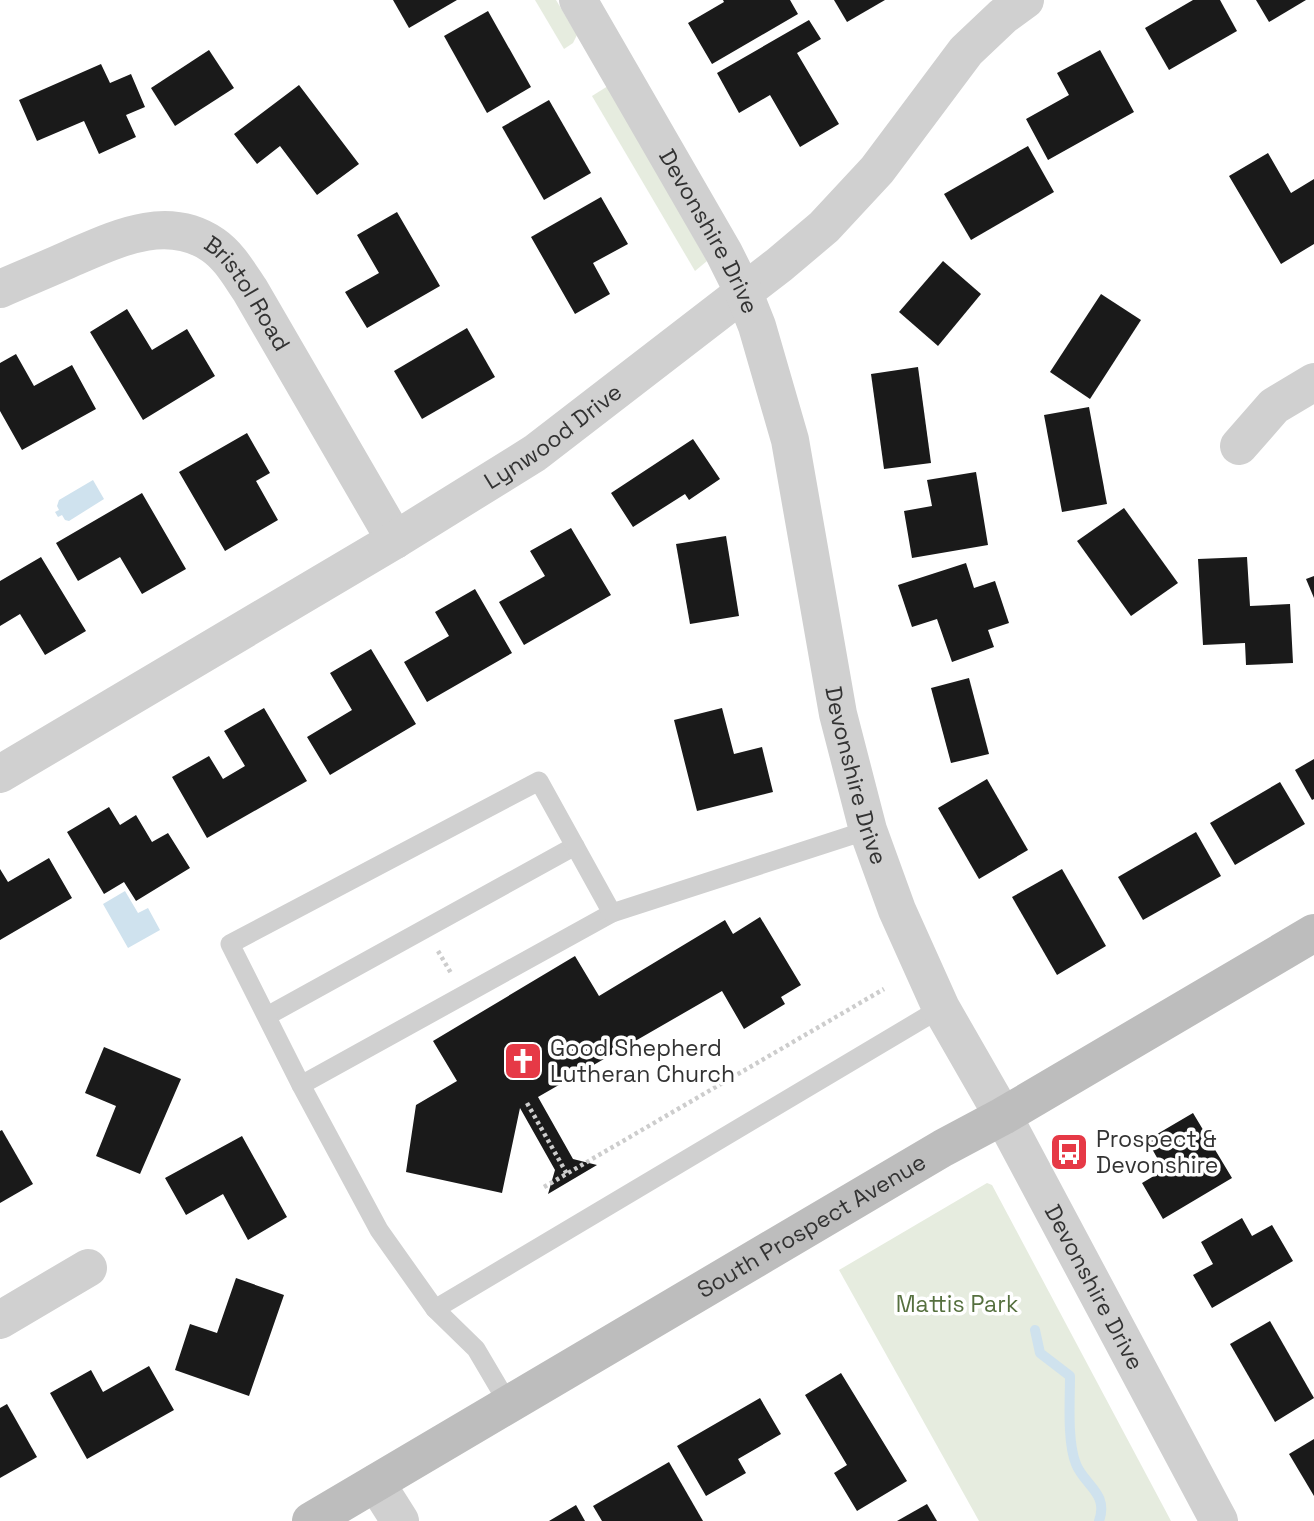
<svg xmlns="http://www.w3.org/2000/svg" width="1314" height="1521" font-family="'Space Grotesk',sans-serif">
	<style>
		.green { fill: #e6ecdf }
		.water { fill: #cfe2ee }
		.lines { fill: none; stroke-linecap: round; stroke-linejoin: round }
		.stream { stroke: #cfe2ee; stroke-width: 10 }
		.building { fill: #1a1a1a }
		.path { stroke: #cdcdcd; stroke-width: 4.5; stroke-dasharray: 3.5 3.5; stroke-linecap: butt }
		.service { stroke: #d0d0d0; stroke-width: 19 }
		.minor { stroke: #d0d0d0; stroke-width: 38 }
		.tertiary { stroke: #d0d0d0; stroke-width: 38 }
		.secondary { stroke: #bdbdbd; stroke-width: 38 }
		.labels { text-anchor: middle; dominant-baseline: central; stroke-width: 7; stroke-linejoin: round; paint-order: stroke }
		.street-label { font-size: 23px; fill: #333; stroke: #fff }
		.poi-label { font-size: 23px; fill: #333; stroke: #fff; text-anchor: start }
		.park-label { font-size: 23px; fill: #56703f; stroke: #fff }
	</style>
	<rect width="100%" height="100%" fill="#fff"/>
	<g class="green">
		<polygon points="535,0 556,0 577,35 573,43 564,49"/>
		<polygon points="608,86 707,261 695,271 592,96"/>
		<polygon points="987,1183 992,1185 1171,1521 979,1521 839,1270"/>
	</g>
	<g class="water">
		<polygon points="93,480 104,499 69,521 65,520 62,515 58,517 55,512 59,510 57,506 59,500"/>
		<polygon points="125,891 138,913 148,908 160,930 128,948 103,904"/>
	</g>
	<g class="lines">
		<path class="stream" d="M1035,1330L1040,1353L1070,1376C1070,1400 1067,1442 1076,1464C1084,1485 1109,1493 1099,1521"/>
	</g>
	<g class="building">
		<polygon points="393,0 457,0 409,28"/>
		<polygon points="723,0 790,0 798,14 712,64 688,23 724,2"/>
		<polygon points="834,0 885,0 847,22"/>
		<polygon points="1193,0 1220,0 1237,31 1169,70 1145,28"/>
		<polygon points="1256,0 1306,0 1269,22"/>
		<polygon points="488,11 531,87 487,113 444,36"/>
		<polygon points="809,20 821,39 797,53 839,124 800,147 770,95 739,113 717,73"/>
		<polygon points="209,50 234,88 175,126 151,88"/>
		<polygon points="1100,50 1134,112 1048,160 1026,119 1069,95 1057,73"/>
		<polygon points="101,64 110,83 131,74 145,107 126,115 136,137 99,154 84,121 37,141 19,100"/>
		<polygon points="299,85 359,164 317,195 280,146 257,164 234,134"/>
		<polygon points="549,100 591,173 544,200 502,127"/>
		<polygon points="1028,146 1054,192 971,240 944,194"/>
		<polygon points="1268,153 1291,193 1314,179 1314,244 1281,264 1229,176"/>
		<polygon points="601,197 628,244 593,263 610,294 575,314 531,237"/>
		<polygon points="397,212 440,286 367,328 345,292 379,273 357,235"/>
		<polygon points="943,261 981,294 938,346 899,312"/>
		<polygon points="1101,294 1141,320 1090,399 1050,372"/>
		<polygon points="127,309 152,350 187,329 215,376 143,420 90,332"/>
		<polygon points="467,328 495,377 422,419 394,371"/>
		<polygon points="16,354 34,386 72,365 96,409 22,450 0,411 0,363"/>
		<polygon points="918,367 931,463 884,469 871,374"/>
		<polygon points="1089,407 1107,504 1062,512 1044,415"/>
		<polygon points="247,433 270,473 256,481 278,520 225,551 179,472"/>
		<polygon points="693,439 720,479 689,500 685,494 633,527 611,493"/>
		<polygon points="976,472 988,545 912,558 904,511 932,506 927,480"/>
		<polygon points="142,493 186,569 142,594 120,557 78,581 56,543"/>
		<polygon points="1124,508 1178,583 1131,616 1077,541"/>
		<polygon points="571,528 611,595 524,645 499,602 545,576 530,551"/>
		<polygon points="726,536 739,616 690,624 676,544"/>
		<polygon points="41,557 86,631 45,655 20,614 0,626 0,581"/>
		<polygon points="1247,557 1250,606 1290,604 1293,663 1246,665 1245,643 1203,645 1198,559"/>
		<polygon points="966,563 974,588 995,581 1009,623 988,630 994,647 952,662 937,619 912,627 898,585"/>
		<polygon points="1314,576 1314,598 1306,579"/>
		<polygon points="475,589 512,653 427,702 404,662 449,636 435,612"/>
		<polygon points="371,649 416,724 330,775 307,737 352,710 330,673"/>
		<polygon points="969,678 989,754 951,763 931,688"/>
		<polygon points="264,708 307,781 207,838 172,777 209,756 223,779 245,766 224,731"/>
		<polygon points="722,708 734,754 762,747 773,792 697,811 674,720"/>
		<polygon points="1314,759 1314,799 1312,800 1295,770"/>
		<polygon points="987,779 1028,850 979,879 938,808"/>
		<polygon points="1280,782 1305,824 1235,865 1210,823"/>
		<polygon points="109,807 120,825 136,815 152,842 168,833 190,868 136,901 124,882 104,894 67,832"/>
		<polygon points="1196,832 1221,876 1143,920 1118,877"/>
		<polygon points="49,858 72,898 0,940 0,869 8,882"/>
		<polygon points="1062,869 1106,946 1057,975 1012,897"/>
		<polygon points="760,917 801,985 781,997 785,1004 744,1029 722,991 538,1097 573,1159 597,1165 548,1194 555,1170 520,1108 502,1193 406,1172 416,1105 457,1081 433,1041 575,956 599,996 725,920 733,934"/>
		<polygon points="104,1047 181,1079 140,1174 96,1156 116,1106 85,1093"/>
		<polygon points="1193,1113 1232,1178 1163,1219 1142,1183 1164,1170 1147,1140"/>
		<polygon points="2,1130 33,1184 0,1203 0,1131"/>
		<polygon points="242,1136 287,1217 248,1240 223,1194 186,1215 165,1178"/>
		<polygon points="1242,1218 1252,1236 1272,1225 1293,1261 1212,1308 1193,1275 1213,1264 1201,1242"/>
		<polygon points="236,1278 284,1295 249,1396 175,1370 190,1324 217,1333"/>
		<polygon points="1270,1321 1314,1398 1275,1422 1230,1344"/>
		<polygon points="149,1366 174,1410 87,1459 50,1393 91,1370 103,1392"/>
		<polygon points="841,1373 907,1481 857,1511 834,1473 847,1465 805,1395"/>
		<polygon points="760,1398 781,1434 738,1459 746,1473 706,1496 677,1446"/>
		<polygon points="7,1404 37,1457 0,1478 0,1408"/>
		<polygon points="1314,1439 1314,1496 1289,1454"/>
		<polygon points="669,1462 703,1521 602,1521 593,1506"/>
		<polygon points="927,1504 937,1521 897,1521"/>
		<polygon points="576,1505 585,1521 549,1521"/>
	</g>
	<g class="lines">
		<g class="path">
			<polyline points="438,951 451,973"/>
			<polyline points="527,1103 567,1174"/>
			<polyline points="544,1187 884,989"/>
		</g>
		<g class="service">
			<polyline points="267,1016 575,846"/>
			<polyline points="301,1085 612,913 868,830"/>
			<polyline points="435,1309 941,1008"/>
			<polyline points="509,1405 476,1349 435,1309 379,1230 301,1085 230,944 539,781 612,913"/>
		</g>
		<g class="minor">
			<path id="s1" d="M0,289C25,278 50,268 74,257C118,238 168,214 213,245C229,256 239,274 250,290L395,540"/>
			<polyline points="1239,446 1274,406 1314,382"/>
			<path id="s2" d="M0,774L395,540L535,453L779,265L824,227L877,170L966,51L1003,16L1025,0"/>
			<polyline points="0,1320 88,1268"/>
			<polyline points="376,1483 400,1521"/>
		</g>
		<path class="tertiary" id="s3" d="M578,0L724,253L743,291L757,326L790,440L838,714L868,830L897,910L941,1008L1003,1116L1219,1521"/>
		<path class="secondary" id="s4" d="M311,1521L943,1148L1003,1116L1314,933"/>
	</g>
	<defs>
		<symbol id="church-square" viewBox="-11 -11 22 22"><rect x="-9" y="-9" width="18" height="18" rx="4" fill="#e63946" stroke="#fff"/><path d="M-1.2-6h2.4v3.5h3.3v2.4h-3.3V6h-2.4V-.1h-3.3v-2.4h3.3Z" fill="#fff"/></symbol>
		<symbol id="bus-square" viewBox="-11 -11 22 22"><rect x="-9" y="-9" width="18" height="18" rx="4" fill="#e63946" stroke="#fff"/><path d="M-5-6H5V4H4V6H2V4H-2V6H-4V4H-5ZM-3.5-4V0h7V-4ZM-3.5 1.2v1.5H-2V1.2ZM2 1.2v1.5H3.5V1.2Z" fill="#fff"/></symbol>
	</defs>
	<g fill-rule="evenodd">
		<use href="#church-square" x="501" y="1039" width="44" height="44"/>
		<use href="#bus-square" x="1047" y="1130" width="44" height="44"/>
	</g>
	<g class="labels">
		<g class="street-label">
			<text stroke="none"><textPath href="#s3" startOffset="266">Devonshire Drive</textPath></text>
			<text stroke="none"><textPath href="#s1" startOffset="287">Bristol Road</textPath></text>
			<text stroke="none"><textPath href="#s2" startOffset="648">Lynwood Drive</textPath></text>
			<text stroke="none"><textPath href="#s3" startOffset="833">Devonshire Drive</textPath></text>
			<text stroke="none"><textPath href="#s4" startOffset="581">South Prospect Avenue</textPath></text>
			<text stroke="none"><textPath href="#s3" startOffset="1400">Devonshire Drive</textPath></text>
		</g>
		<g class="poi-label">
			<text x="550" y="1048">Good Shepherd<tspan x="550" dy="26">Lutheran Church</tspan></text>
			<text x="1096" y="1139">Prospect &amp;<tspan x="1096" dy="26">Devonshire</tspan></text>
		</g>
		<g class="park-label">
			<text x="957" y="1304">Mattis Park</text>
		</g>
	</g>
</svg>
